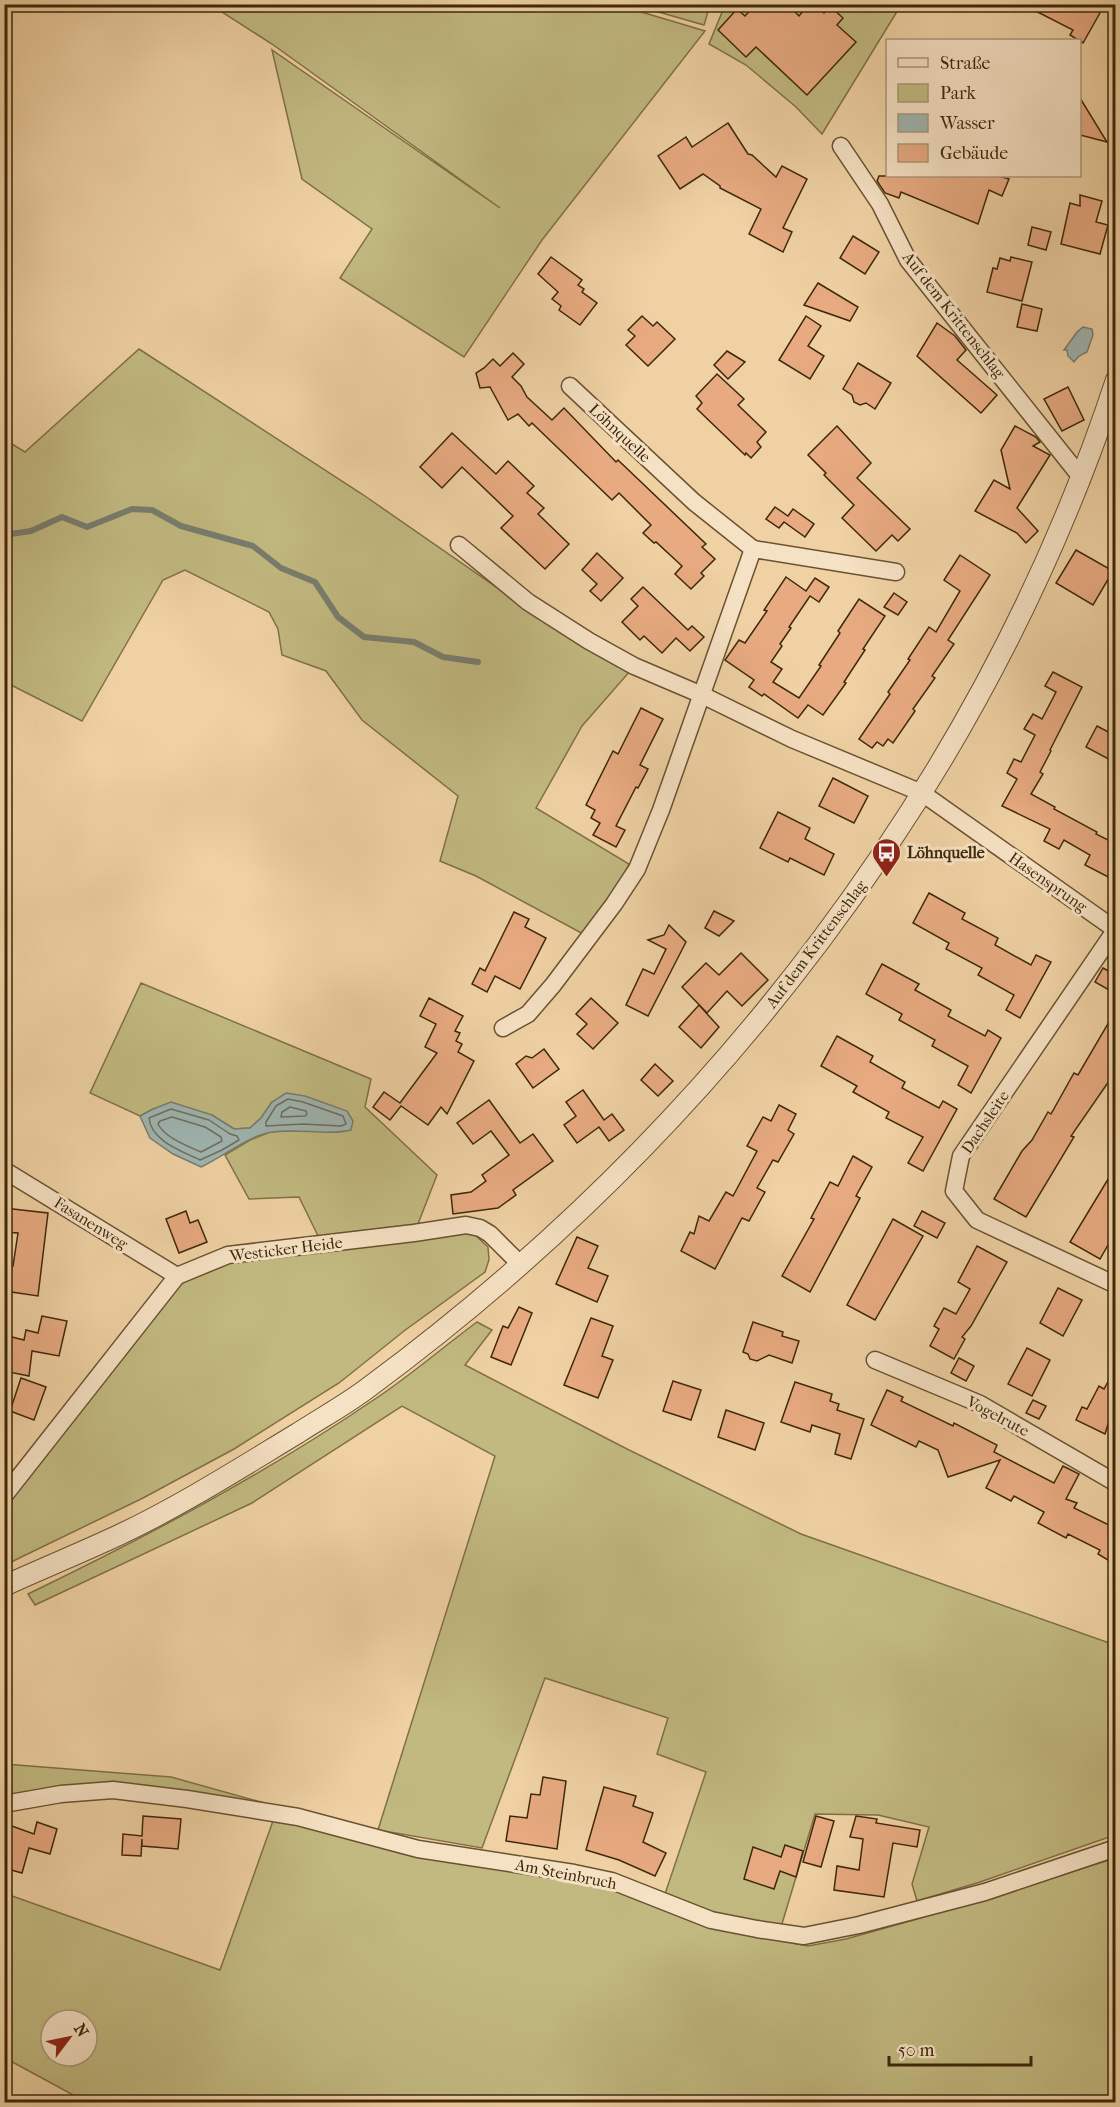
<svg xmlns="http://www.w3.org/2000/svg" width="1120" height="2107" font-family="'IM FELL French Canon',serif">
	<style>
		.green { fill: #c1b980; stroke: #807046; stroke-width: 1.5; fill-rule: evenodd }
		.water { fill: #9eb5b1; stroke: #787d6f; stroke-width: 1.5 }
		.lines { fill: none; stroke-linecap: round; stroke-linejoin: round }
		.shore { stroke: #6e6e5e; stroke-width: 1.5 }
		.stream { stroke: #787d6f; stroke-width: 6 }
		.building { fill: #e8aa81; stroke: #3e280b; stroke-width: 1.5 }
		.minor-casing { stroke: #6a5231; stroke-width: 19 }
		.tertiary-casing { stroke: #6a5231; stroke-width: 22 }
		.minor { stroke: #f5e1c3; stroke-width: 16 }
		.tertiary { stroke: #f5e1c3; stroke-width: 20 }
		.labels { text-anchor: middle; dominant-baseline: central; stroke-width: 6; stroke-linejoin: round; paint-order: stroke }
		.street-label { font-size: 16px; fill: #3e280b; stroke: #f5e1c3 }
		.poi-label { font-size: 16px; font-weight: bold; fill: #3e280b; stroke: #f5e1c3; text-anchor: start }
	</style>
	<rect width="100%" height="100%" fill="#efd1a3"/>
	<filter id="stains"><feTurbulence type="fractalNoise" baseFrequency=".00333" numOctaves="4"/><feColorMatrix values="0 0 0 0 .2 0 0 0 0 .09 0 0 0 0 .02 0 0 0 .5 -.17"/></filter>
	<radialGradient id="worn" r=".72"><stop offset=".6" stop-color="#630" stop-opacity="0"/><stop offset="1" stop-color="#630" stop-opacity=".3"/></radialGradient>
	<g class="green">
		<polygon points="211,5 618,5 705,31 542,240 464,357 340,278 372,229 302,179 272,50 500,208 272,44"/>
		<polygon points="634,5 710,4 710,5 704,25"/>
		<polygon points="725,5 901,5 822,134 796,107 746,65 709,44"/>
		<polygon points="139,349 362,494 522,605 631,670 582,726 536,808 629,864 621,883 585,935 476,876 440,861 458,796 362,720 326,671 282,655 278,629 269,612 185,570 163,580 82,721 5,682 4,439 25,452"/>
		<polygon points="141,983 371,1079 365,1107 437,1175 416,1229 322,1244 299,1197 249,1199 225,1155 250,1140 270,1132 303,1130 272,1102 261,1118 250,1128 234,1129 212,1115 153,1109 140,1116 90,1093"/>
		<polygon points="472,1232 488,1247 489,1260 485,1272 404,1331 339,1383 234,1449 143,1498 5,1565 5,1501 179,1280 229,1260"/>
		<path d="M477,1322L492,1330L465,1365L627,1449L801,1534L1115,1645V1835L980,1882L917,1901L912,1884L929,1827L878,1815L815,1814L781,1927L708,1911L665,1894L706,1772L657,1754L668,1718L545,1678L482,1848L378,1830L495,1456L402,1406L252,1503L35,1605L28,1594C148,1536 265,1474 375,1399C410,1376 443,1347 477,1322Z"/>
		<polygon points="4,1764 171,1777 275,1806 193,1794 5,1797"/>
		<path d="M274,1818L613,1886L709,1927L808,1946L846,1939L988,1899L1115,1858V2102H86L5,2058L4,1893L220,1970ZM51,2020H87V2056H51Z"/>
	</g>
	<g class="water">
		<polygon points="1083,327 1092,329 1093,335 1087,352 1079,356 1074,362 1068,356 1067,350 1064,350 1077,332"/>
		<path d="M286,1093L305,1096L347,1111L353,1121L351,1130C328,1136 298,1128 272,1132C250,1135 222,1157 201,1167L173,1154L150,1138L140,1116L153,1109L171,1102L212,1115L234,1129L250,1128L261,1118L272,1102Z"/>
	</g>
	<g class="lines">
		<g class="shore">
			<polygon points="288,1099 303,1102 343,1116 346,1124 341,1126 303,1124 266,1126 266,1122 276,1106"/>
			<polygon points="290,1107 306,1111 307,1114 305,1116 281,1117 282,1112"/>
			<path d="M171,1109L209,1120L230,1134L237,1136L239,1140L222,1150L200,1160C182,1151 151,1141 149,1118Z"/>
			<path d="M172,1117L205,1127L221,1137L222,1141L201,1152C188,1146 165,1138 158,1124L160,1121Z"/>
		</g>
		<polyline class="stream" points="4,535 31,531 62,517 87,527 132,509 152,510 181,526 253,546 281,568 315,582 338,617 364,637 414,642 443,657 478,662"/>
	</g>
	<g class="building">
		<polygon points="756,4 787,4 799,16 809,4 815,4 824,13 830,6 843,18 837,25 856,42 807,95 756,47 746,57 718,30 737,9 745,16"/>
		<polygon points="1022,4 1105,4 1083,43 1070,35 1073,30"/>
		<polygon points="1080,98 1107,142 1080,135"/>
		<polygon points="728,123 748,154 752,155 776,177 782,166 807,179 783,228 792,232 783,252 749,234 761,209 720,188 720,186 703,174 680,189 658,156 686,137 692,147"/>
		<polygon points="879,176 999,176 1009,179 1002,196 989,190 978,224 901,192 899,198 885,193 877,181"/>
		<polygon points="1080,195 1102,201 1096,222 1108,225 1100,254 1061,244 1070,203 1080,206"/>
		<polygon points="1032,227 1051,232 1046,250 1028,245"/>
		<polygon points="853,236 879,252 865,274 840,258"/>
		<polygon points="551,257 582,280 578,285 584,289 582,292 597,303 580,325 559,310 561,306 552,299 558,292 538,274"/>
		<polygon points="1011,257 1032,262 1022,301 987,292 993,268 997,269 1000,258 1010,261"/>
		<polygon points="818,283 858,307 850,321 804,305"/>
		<polygon points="1022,304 1042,309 1037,331 1017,327"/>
		<polygon points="642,316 653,326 657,322 675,339 648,366 626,345 635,336 628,330"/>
		<polygon points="806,316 821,326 808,346 824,356 810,379 779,360"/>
		<polygon points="937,323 955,336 966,350 957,360 997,395 981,413 917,356"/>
		<polygon points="727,351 745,362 728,379 714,365"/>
		<polygon points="513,353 524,364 512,377 521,386 527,397 552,420 564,408 616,462 618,460 706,544 702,547 715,559 701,573 704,576 691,589 675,574 682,566 656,542 654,543 643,533 651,525 619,493 612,500 532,423 529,426 518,414 508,420 490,387 480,388 476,373 484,368 493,359 500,366"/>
		<polygon points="858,363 891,383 875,409 866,403 860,405 854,402 852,395 843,389"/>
		<polygon points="717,374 744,399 738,405 766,432 757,442 761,447 751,458 746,453 745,455 697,409 702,403 696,396"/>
		<polygon points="1068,387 1084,420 1062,431 1044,399"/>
		<polygon points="837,426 871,463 857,478 910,529 898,541 892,535 876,551 842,518 854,505 824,475 826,473 808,455"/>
		<polygon points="1015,426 1036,437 1040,442 1033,446 1050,455 1017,508 1038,531 1026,543 1017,533 975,511 994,480 1010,489 1001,450"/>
		<polygon points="452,433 496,474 508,461 534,486 527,493 544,508 538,514 569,544 545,569 501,528 513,516 462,467 442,488 420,467"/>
		<polygon points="775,507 788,516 793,509 814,524 805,537 784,522 779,528 766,519"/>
		<polygon points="1076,550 1113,571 1093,605 1056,583"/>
		<polygon points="597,553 623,578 601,601 590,591 597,584 582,570"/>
		<polygon points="960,555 990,575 948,640 954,644 932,676 935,678 913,709 915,711 893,743 888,739 883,746 877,742 872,748 859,739 890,694 888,692 910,660 908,659 929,627 936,632 960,591 944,580"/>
		<polygon points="786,577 806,591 815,578 829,587 819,602 810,596 789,627 791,628 780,644 782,646 771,662 782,669 773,682 799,698 821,666 819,665 840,633 838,631 859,599 885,616 863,649 865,650 844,682 846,683 823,715 808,705 798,718 764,694 762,696 749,687 754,680 725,660 739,640 745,643 767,611 764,610"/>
		<polygon points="643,587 688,630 692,626 704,637 690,651 676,638 662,653 644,636 640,640 622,622 638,606 631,599"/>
		<polygon points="894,593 907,602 898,615 884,607"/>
		<polygon points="1053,672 1082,687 1050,750 1051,751 1040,772 1043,774 1031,794 1055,807 1054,809 1097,832 1096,834 1116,844 1116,881 1085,865 1090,855 1064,840 1059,849 1044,841 1050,829 1002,806 1017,779 1007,773 1014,759 1021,762 1035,735 1024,729 1033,714 1042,719 1056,692 1045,686"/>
		<polygon points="641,708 663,719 640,765 648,769 638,788 636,787 616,826 625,830 616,847 593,835 600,823 591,818 595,810 586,805 613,751 618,754"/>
		<polygon points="1097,726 1116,736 1116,763 1086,747"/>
		<polygon points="833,778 868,796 854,823 819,806"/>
		<polygon points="778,812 810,828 805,839 834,854 824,875 790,858 788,862 760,848"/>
		<polygon points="929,893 965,913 962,919 998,938 995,945 1031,965 1036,955 1051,962 1020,1018 1006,1010 1014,995 978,975 982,968 946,949 949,943 913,923"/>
		<polygon points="714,911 734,921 719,936 705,928"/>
		<polygon points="514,912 529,919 525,927 546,938 520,989 495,976 487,992 472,984 480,968 485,971"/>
		<polygon points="669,925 686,942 648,1016 626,1005 643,969 654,974 666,949 648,940 664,935"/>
		<polygon points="741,953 768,980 742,1006 727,991 707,1013 682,987 706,963 719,975"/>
		<polygon points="882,964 919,984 915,990 951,1010 948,1016 985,1036 988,1030 1001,1038 971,1093 958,1085 968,1066 932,1046 935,1040 899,1020 902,1014 866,994"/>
		<polygon points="1103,968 1116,975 1116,994 1095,982"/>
		<polygon points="429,998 463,1016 455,1031 460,1033 456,1041 462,1044 458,1052 474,1061 447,1114 441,1107 428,1125 401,1106 390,1120 373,1107 384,1092 400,1103 437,1053 425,1047 436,1024 420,1016"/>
		<polygon points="591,998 618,1023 593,1049 577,1034 587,1024 576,1014"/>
		<polygon points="699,1005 719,1027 701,1048 679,1027"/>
		<polygon points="1116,1010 1116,1071 1071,1136 1074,1137 1026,1217 994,1199 1022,1151 1032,1140 1048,1112 1051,1114 1074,1073 1078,1075"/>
		<polygon points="837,1036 873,1056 870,1062 905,1082 902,1088 939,1108 943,1101 957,1109 923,1171 908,1163 923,1137 886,1118 889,1112 853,1092 857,1086 821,1066"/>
		<polygon points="544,1049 559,1069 533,1088 516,1064 526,1056 532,1058"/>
		<polygon points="655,1064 673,1081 658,1096 641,1080"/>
		<polygon points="583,1090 604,1120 612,1114 624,1130 609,1141 599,1127 577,1143 564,1125 576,1116 566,1102"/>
		<polygon points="489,1100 520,1143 533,1134 553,1161 513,1190 516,1195 498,1208 453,1214 451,1195 471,1192 486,1181 482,1175 509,1155 491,1131 473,1144 457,1123"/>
		<polygon points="779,1105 796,1114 788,1130 794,1134 778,1162 773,1160 757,1188 765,1192 749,1221 742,1218 715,1269 681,1251 690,1232 694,1234 699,1216 709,1221 726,1192 733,1196 757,1151 747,1146 763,1117 771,1121"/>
		<polygon points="853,1156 872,1167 856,1196 860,1198 810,1292 782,1276 814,1219 811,1218 830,1182 838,1186"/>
		<polygon points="1116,1166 1116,1231 1100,1259 1070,1242"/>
		<polygon points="4,1208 48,1213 38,1296 5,1291 8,1266 13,1266 18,1233 4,1232"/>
		<polygon points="186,1211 190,1223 198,1220 207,1242 179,1253 166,1219"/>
		<polygon points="922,1211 945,1223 937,1238 914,1226"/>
		<polygon points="893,1219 923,1236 875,1320 847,1305"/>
		<polygon points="577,1237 598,1246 588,1268 608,1276 597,1302 556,1284"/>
		<polygon points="977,1246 1007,1262 971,1326 962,1337 965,1339 954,1359 930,1346 939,1329 934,1326 944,1308 956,1314 970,1289 958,1282"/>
		<polygon points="1058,1288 1082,1300 1063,1336 1040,1323"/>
		<polygon points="519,1307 532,1313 511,1365 491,1357 503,1326 508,1328"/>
		<polygon points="42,1316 67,1321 59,1356 32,1351 29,1376 4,1371 4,1335 24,1340 26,1330 38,1333"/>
		<polygon points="591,1318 613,1326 602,1356 613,1360 598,1398 564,1385"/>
		<polygon points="753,1322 783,1332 782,1336 799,1341 792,1363 769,1355 757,1361 750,1359 748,1354 743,1352"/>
		<polygon points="1027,1348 1050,1360 1032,1396 1008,1384"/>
		<polygon points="959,1358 974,1366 966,1381 951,1373"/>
		<polygon points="1116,1367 1116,1420 1110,1418 1105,1434 1076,1420 1082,1407 1087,1409 1099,1386 1104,1389"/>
		<polygon points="21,1378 46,1387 34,1420 10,1411"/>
		<polygon points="673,1381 701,1390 691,1420 663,1411"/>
		<polygon points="795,1382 832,1394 830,1401 839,1404 837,1410 864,1419 851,1459 835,1454 840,1434 812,1425 810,1432 781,1422"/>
		<polygon points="887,1390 903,1397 901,1401 953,1426 954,1423 997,1445 994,1452 1054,1483 1063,1466 1079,1474 1066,1499 1077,1503 1074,1508 1113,1527 1116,1522 1116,1565 1098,1554 1100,1550 1068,1534 1066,1538 1038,1523 1044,1512 1014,1496 1011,1501 986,1488 1000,1460 948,1477 938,1450 919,1441 916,1447 871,1425"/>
		<polygon points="1033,1400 1046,1406 1039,1419 1026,1413"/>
		<polygon points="726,1410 764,1423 755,1450 718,1437"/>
		<polygon points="543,1777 566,1781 557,1849 506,1841 510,1816 527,1818 531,1794 540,1795"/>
		<polygon points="604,1787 636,1796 633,1806 653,1813 643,1842 666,1853 655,1876 619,1860 586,1850"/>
		<polygon points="143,1816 181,1819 178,1849 142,1846 142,1839 141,1856 122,1855 123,1834 142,1836"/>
		<polygon points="816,1816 834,1821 821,1867 803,1862"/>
		<polygon points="856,1816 877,1819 876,1823 920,1830 917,1847 893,1843 884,1897 834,1890 837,1866 859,1870 863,1839 850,1837"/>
		<polygon points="37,1822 57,1829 50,1854 29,1848 22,1873 4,1868 4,1828 8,1829 9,1825 34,1834"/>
		<polygon points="785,1845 803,1851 796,1877 780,1871 774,1889 744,1879 753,1847 781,1857"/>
	</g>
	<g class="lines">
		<defs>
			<g id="minor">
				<polyline points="841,146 880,204 908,260 1080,476"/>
				<polyline points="570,386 694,502 753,549"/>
				<polyline points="459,545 528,602 589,641 634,666 702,695 792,739 922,793 1116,930"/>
				<polyline points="1116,929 961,1156 954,1191 977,1220 1116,1285"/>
				<polyline points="503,1028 528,1014 553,985 614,904 637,869 661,810 753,549 896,572"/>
				<polyline points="4,1170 177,1276"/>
				<polyline points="875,1360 980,1404 1116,1483"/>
				<polyline points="4,1496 177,1276 228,1255 414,1233 466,1225 480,1228 490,1234 520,1264"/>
				<polyline points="4,1804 61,1794 113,1790 187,1799 298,1817 418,1849 574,1873 612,1881 711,1920 757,1929 804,1936 859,1925 985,1892 1116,1848"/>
			</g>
			<path id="tertiary" d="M4,1586C43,1568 83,1552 121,1534C182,1505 240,1468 298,1433C321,1418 347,1404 369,1387C710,1135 983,784 1116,380"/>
		</defs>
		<use href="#minor" class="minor-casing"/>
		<use href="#tertiary" class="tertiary-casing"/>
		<use href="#minor" class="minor"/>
		<use href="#tertiary" class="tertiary"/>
	</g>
	<defs>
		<symbol id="bus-pin" viewBox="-11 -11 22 30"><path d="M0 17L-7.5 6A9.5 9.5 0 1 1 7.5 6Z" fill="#8f2418" stroke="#f5e1c3"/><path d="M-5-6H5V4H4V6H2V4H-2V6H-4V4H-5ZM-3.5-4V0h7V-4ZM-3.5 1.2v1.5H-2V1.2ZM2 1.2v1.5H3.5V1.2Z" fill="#fff"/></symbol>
	</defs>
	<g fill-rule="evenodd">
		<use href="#bus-pin" x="870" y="836" width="33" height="45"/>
	</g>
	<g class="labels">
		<g class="street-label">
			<text transform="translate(954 315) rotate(52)">Auf dem Krittenschlag</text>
			<text transform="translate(620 433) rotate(43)">Löhnquelle</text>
			<text transform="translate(1048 882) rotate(35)">Hasensprung</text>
			<text transform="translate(816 944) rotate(-53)">Auf dem Krittenschlag</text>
			<text transform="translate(985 1122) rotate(-56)">Dachsleite</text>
			<text transform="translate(91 1223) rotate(32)">Fasanenweg</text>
			<text transform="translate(286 1249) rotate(-7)">Westicker Heide</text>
			<text transform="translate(998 1416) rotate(28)">Vogelrute</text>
			<text transform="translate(566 1874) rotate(11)">Am Steinbruch</text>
		</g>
		<g class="poi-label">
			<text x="907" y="852">Löhnquelle</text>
		</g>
	</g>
	<rect width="1120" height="2107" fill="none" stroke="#efd1a3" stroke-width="24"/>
	<rect x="6" y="6" width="1108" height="2095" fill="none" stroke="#3e280b" stroke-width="3"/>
	<rect x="12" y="12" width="1096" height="2083" fill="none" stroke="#3e280b" stroke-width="1.5"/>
	<rect x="886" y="39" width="195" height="138" fill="#f5e1c3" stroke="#ac9779" stroke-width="1.5"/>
	<rect x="898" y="58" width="30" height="9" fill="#f5e1c3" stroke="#ac9779" stroke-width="1.5"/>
	<text x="940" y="69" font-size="18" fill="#3e280b">Straße</text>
	<rect x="898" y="84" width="30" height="18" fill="#c1b980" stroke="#ac9779" stroke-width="1.5"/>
	<text x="940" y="99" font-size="18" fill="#3e280b">Park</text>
	<rect x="898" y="114" width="30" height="18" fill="#9eb5b1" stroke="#ac9779" stroke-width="1.5"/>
	<text x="940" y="129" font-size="18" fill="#3e280b">Wasser</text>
	<rect x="898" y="144" width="30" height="18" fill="#e8aa81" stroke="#ac9779" stroke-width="1.5"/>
	<text x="940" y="159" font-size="18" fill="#3e280b">Gebäude</text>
	<g transform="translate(69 2038) rotate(58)"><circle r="28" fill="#f5e1c3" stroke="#ac9779" stroke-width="1.5"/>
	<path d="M0-4.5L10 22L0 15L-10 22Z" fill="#8f2418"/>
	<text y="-9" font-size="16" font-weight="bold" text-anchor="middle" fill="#3e280b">N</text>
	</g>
	<path d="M889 2056v9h142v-9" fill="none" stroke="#3e280b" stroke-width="3"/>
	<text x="898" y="2056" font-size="18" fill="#3e280b" stroke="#f5e1c3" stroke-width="4.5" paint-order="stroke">50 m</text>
	<rect width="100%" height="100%" filter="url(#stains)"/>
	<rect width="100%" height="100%" fill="url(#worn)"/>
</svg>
